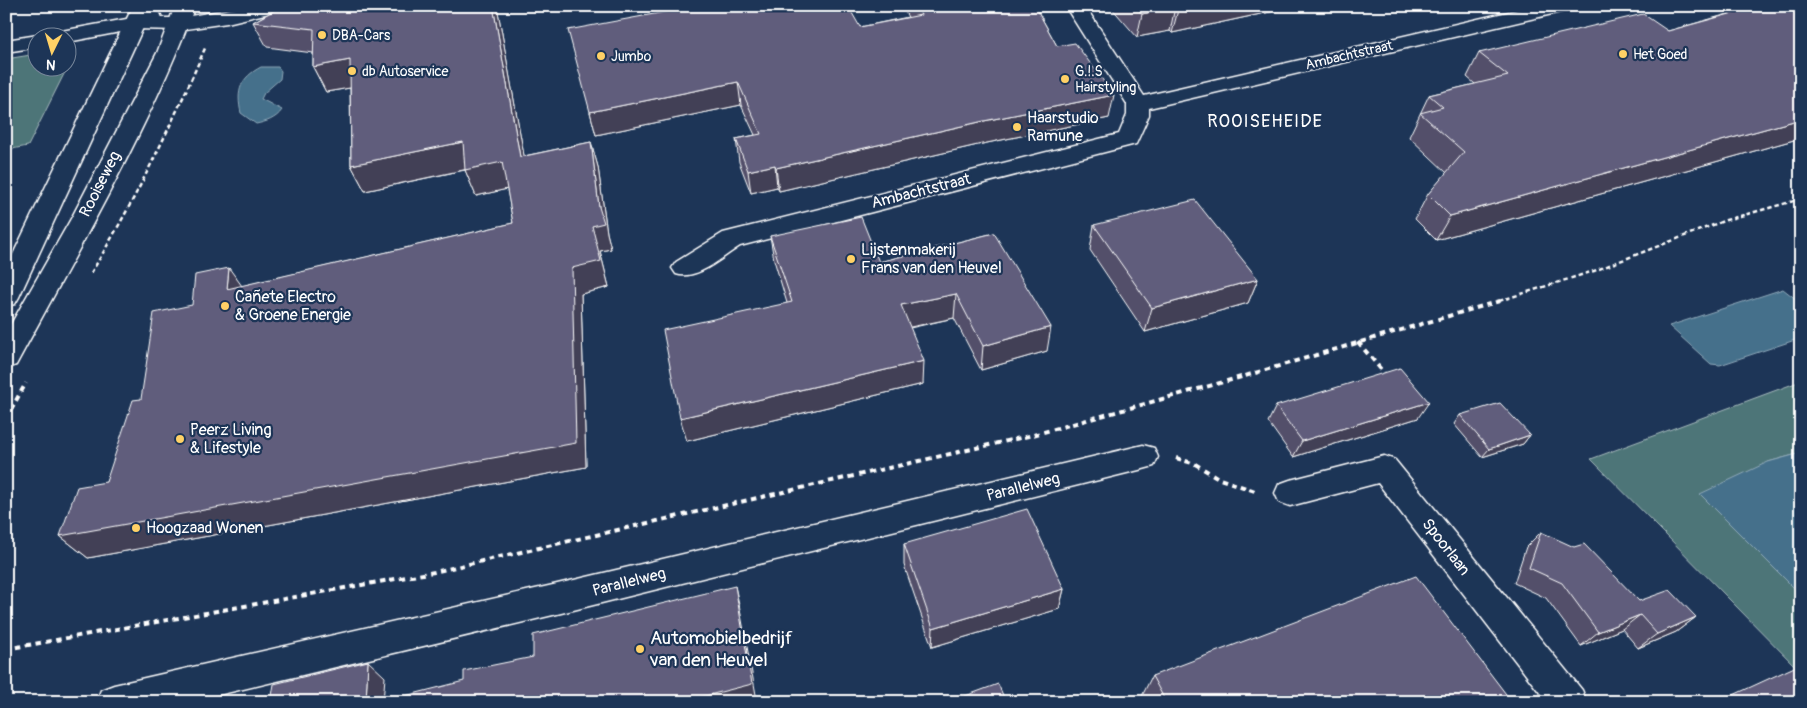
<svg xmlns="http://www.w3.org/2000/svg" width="1807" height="708" font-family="Pangolin,sans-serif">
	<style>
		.green { fill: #4e7578; stroke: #a6babc }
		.water { fill: #45708b; stroke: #8fa9b9 }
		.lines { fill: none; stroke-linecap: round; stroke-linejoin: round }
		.minor-casing { stroke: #fff; stroke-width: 3 }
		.major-casing { stroke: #fff; stroke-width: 3 }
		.path-far1 { stroke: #fff; stroke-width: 2.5; stroke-dasharray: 4.5 3; stroke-linecap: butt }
		.path { stroke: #fff; stroke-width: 4; stroke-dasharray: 5.5 4.5; stroke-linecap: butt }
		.minor { fill: #1d3557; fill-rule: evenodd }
		.major { fill: #1d3557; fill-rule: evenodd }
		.wall { fill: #53506b; stroke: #fff }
		.shaded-wall { fill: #434157; stroke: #fff }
		.building { fill: #605d7c; stroke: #fff }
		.poi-dot { fill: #ffd166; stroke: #1d3557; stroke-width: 2 }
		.labels { text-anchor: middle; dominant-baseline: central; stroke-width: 4.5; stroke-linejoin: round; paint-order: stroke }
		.far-poi-label { font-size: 14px; fill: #fff; stroke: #1d3557; text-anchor: start }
		.far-street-label { font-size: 14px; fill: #fff; stroke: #1d3557 }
		.poi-label { font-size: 16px; fill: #fff; stroke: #1d3557; text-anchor: start }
		.street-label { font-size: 16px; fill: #fff; stroke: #1d3557 }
		.neighbourhood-label { font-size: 18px; letter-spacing: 1px; fill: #fff; stroke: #1d3557 }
		.near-poi-label { font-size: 19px; fill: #fff; stroke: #1d3557; text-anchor: start }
	</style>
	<rect width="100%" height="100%" fill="#1d3557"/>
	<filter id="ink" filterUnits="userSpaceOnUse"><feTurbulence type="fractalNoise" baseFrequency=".02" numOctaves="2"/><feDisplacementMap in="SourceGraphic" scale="10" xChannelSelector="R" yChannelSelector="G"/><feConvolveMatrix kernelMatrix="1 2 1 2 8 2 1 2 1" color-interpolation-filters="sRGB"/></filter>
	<g filter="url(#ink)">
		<g class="green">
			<polygon points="68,51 75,52 28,146 6,150 6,59 37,54 38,68 68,68"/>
			<polygon points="1801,381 1801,453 1768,462 1801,595 1801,672 1591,459"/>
		</g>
		<g class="water">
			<path d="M261,67H278L281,71L280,79L264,93L261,99L282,110C276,119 266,122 256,124L241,113C236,91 240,78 261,67Z"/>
			<polygon points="1783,289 1801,303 1801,338 1720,365 1711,364 1669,326"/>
			<polygon points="1801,453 1801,595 1700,494 1768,462"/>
		</g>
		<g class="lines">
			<defs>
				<g id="minor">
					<polygon points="248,6 285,6 282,10 227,23 179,30 136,29 68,42 68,38 46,38 49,34 56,32 132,18 153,11 160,13 162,18 179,18"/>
					<path d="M1065,6H1085L1144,96L1534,6H1571L1568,10L1561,12L1149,108V115L1136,144L740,246C722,257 697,281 676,274L672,268L676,262L723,233L1119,134L1127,115V104Z"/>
					<polygon points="38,35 46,38 38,38 38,47 6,52 6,40"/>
					<polygon points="1143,445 1154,448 1158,457 1154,466 1143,469 553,615 189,702 96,702 101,690 114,685 553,585"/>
					<polygon points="1384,456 1395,460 1582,690 1587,702 1547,702 1378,483 1290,506 1279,502 1275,493 1279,484 1290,480"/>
				</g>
				<g id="major">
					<polygon points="133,6 153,6 19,297 15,304 6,306 6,269"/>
					<path d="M175,6H195C149,129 78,250 16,365L6,369V333L72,217L157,53Z"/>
				</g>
			</defs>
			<use href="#minor" class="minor-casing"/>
			<use href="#major" class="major-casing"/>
			<g class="path-far1">
				<path d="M91,273C135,201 172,124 206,46"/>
				<polyline points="1499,301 1594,271 1726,220 1801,199"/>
			</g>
			<g class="path">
				<polyline points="1358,342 1384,373"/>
				<polyline points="6,418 26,383"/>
				<polyline points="1176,458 1195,464 1220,479 1258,492"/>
				<polyline points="6,649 434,572 1033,435 1245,376 1503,300"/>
			</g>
			<use href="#minor" class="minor"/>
			<use href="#major" class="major"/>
		</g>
		<g class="wall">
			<polygon points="282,6 497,6 524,156 591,142 598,167 607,233 611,249 600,251 609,287 581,294 586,467 88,558 60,536 106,482 141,399 192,305 242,286 513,223 507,189 476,196 465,170 365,191 351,165 350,88 326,92 313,67 313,53 267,47 253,22"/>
			<polygon points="901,6 1035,6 1057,46 1109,118 982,144 779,191 777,187 751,193 739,162 736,139 755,135 741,105 596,135 590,112 860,27 908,17"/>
			<polygon points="1110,6 1298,6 1172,33 1170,31 1137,37"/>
			<polygon points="1756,6 1801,6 1801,138 1436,240 1415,219 1428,194 1447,173 1409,137 1429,95 1475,84 1467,77 1479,53 1668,31"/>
			<polygon points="1094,225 1258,279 1248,303 1145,332 1090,250"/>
			<polygon points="994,233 1047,351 981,370 954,318 910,328 923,384 687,441 787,303 774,260 770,236 879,262"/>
			<polygon points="1276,406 1418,418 1293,457 1268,422"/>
			<polygon points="1460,415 1530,435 1523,444 1482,457 1454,424"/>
			<polygon points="1541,532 1639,601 1696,617 1676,632 1638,648 1622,629 1581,646 1546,598 1514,583 1526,547"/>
			<polygon points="904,544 1064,589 1059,609 932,647 904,565"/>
			<polygon points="1152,676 1512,702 1143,702 1141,698"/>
			<polygon points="1729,697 1801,702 1721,702"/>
		</g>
		<g class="shaded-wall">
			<polygon points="493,6 497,6 529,183 520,157"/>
			<polygon points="1193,6 1298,6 1172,33 1178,10"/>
			<polygon points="1175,7 1170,31 1137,37 1142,14"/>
			<polygon points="350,60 362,86 326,92 313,67"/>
			<polygon points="738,82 741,105 596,135 590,112"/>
			<polygon points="1114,95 1109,118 982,144 779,191 776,168 984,121"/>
			<polygon points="1801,119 1801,138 1436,240 1450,216"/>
			<polygon points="463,142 502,162 512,188 476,196 465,170 468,169 365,191 351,165"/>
			<polygon points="591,142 598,167 607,233 611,249 600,251 609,287 581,294 586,467 88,558 60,536 572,268 592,226 599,207"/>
			<polygon points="775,165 777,187 751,193 748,171"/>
			<polygon points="229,268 247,293 227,289"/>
			<polygon points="1258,279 1248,303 1145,332 1152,308"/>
			<polygon points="956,294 954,318 901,329 901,305"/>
			<polygon points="1051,327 1047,351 981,370 983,346"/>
			<polygon points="924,361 923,384 687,441 680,418"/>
			<polygon points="1429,402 1418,418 1293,457 1302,441"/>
			<polygon points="1530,435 1523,444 1482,457 1489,449"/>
			<polygon points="735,586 739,604 757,700 749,702 682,702"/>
			<polygon points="1064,589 1059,609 932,647 933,628"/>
			<polygon points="1640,615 1622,629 1581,646 1598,632"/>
			<polygon points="1696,617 1676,632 1638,648 1657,634"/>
			<polygon points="368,661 385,677 383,702 366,702"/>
		</g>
		<g class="building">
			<polygon points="282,6 493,6 520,157 591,142 599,207 604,223 592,226 601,261 572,268 576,443 60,536 77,487 106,482 133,400 141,399 154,313 192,305 195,275 229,268 227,289 513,223 502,162 465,170 463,142 351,165 350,60 313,67 314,29 253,22"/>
			<polygon points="697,6 848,6 860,27 921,15 916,6 1035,6 1057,46 1075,43 1114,95 984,121 776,168 775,165 748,171 736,139 761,134 738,82 590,112 568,30"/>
			<polygon points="1136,6 1193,6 1178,10 1175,7 1142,14"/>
			<polygon points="1759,6 1801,6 1801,119 1450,216 1428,194 1464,152 1420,113 1443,107 1429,95 1508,76 1479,53 1643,14 1668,31"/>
			<polygon points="1195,200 1258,279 1152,308 1094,225"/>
			<polygon points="861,217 879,262 994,233 1051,327 983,346 956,294 901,305 924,361 680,418 663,330 792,302 770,236"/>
			<polygon points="1400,368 1429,402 1302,441 1276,406"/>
			<polygon points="1500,403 1530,435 1489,449 1460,415"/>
			<polygon points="1027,509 1064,589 933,628 904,544"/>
			<polygon points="1541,532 1574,547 1584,544 1639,601 1670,590 1696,617 1657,634 1640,615 1598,632 1562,583 1529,568"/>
			<polygon points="1416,576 1512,702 1166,702 1152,676"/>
			<polygon points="735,586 752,684 682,702 381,702 464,681 464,671 533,657 533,635"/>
			<polygon points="368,661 366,702 271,702 274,684"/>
			<polygon points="1801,664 1801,702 1725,702 1731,699 1729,697"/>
			<polygon points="998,684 1006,702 949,702"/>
		</g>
	</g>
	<g class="poi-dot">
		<circle cx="322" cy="35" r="5"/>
		<circle cx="1623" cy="54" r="5"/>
		<circle cx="601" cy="56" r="5"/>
		<circle cx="352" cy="71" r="5"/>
		<circle cx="1065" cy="79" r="5"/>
		<circle cx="1017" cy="127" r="5"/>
		<circle cx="851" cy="259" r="5"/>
		<circle cx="225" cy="306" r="5"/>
		<circle cx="180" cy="439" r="5"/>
		<circle cx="136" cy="528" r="5"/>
		<circle cx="640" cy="649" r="5"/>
	</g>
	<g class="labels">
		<g class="far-poi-label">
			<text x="332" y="35">DBA-Cars</text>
			<text x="1633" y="54">Het Goed</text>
			<text x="611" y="56">Jumbo</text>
			<text x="362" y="71">db Autoservice</text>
			<text x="1075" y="71">G.!.S<tspan x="1075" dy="16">Hairstyling</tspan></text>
		</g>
		<g class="far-street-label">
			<text transform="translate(1349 55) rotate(-13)">Ambachtstraat</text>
		</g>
		<g class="poi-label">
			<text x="1027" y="118">Haarstudio<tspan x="1027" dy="18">Ramune</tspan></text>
			<text x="861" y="250">Lijstenmakerij<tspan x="861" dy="18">Frans van den Heuvel</tspan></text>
			<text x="235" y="297">Cañete Electro<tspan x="235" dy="18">&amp; Groene Energie</tspan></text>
			<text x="190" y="430">Peerz Living<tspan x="190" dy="18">&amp; Lifestyle</tspan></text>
			<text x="146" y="528">Hoogzaad Wonen</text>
		</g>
		<g class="street-label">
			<text transform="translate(100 184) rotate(-63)">Rooiseweg</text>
			<text transform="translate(921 191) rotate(-14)">Ambachtstraat</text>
			<text transform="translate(1023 487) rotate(-14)">Parallelweg</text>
			<text transform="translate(1446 547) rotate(52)">Spoorlaan</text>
			<text transform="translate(629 582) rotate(-14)">Parallelweg</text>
		</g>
		<g class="neighbourhood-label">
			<text x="1265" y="121">ROOISEHEIDE</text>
		</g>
		<g class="near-poi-label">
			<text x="650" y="638">Automobielbedrijf<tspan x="650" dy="22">van den Heuvel</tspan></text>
		</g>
	</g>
	<rect width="1807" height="708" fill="none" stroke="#1d3557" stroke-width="25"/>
	<rect x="12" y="12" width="1782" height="683" fill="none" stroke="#fff" stroke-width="2" filter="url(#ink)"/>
	<g transform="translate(52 52) rotate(185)"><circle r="24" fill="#1d3557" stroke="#77869a"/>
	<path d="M0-4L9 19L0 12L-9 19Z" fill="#ffd166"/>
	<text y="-8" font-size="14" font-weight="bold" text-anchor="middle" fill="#ffffff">N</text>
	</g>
</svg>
